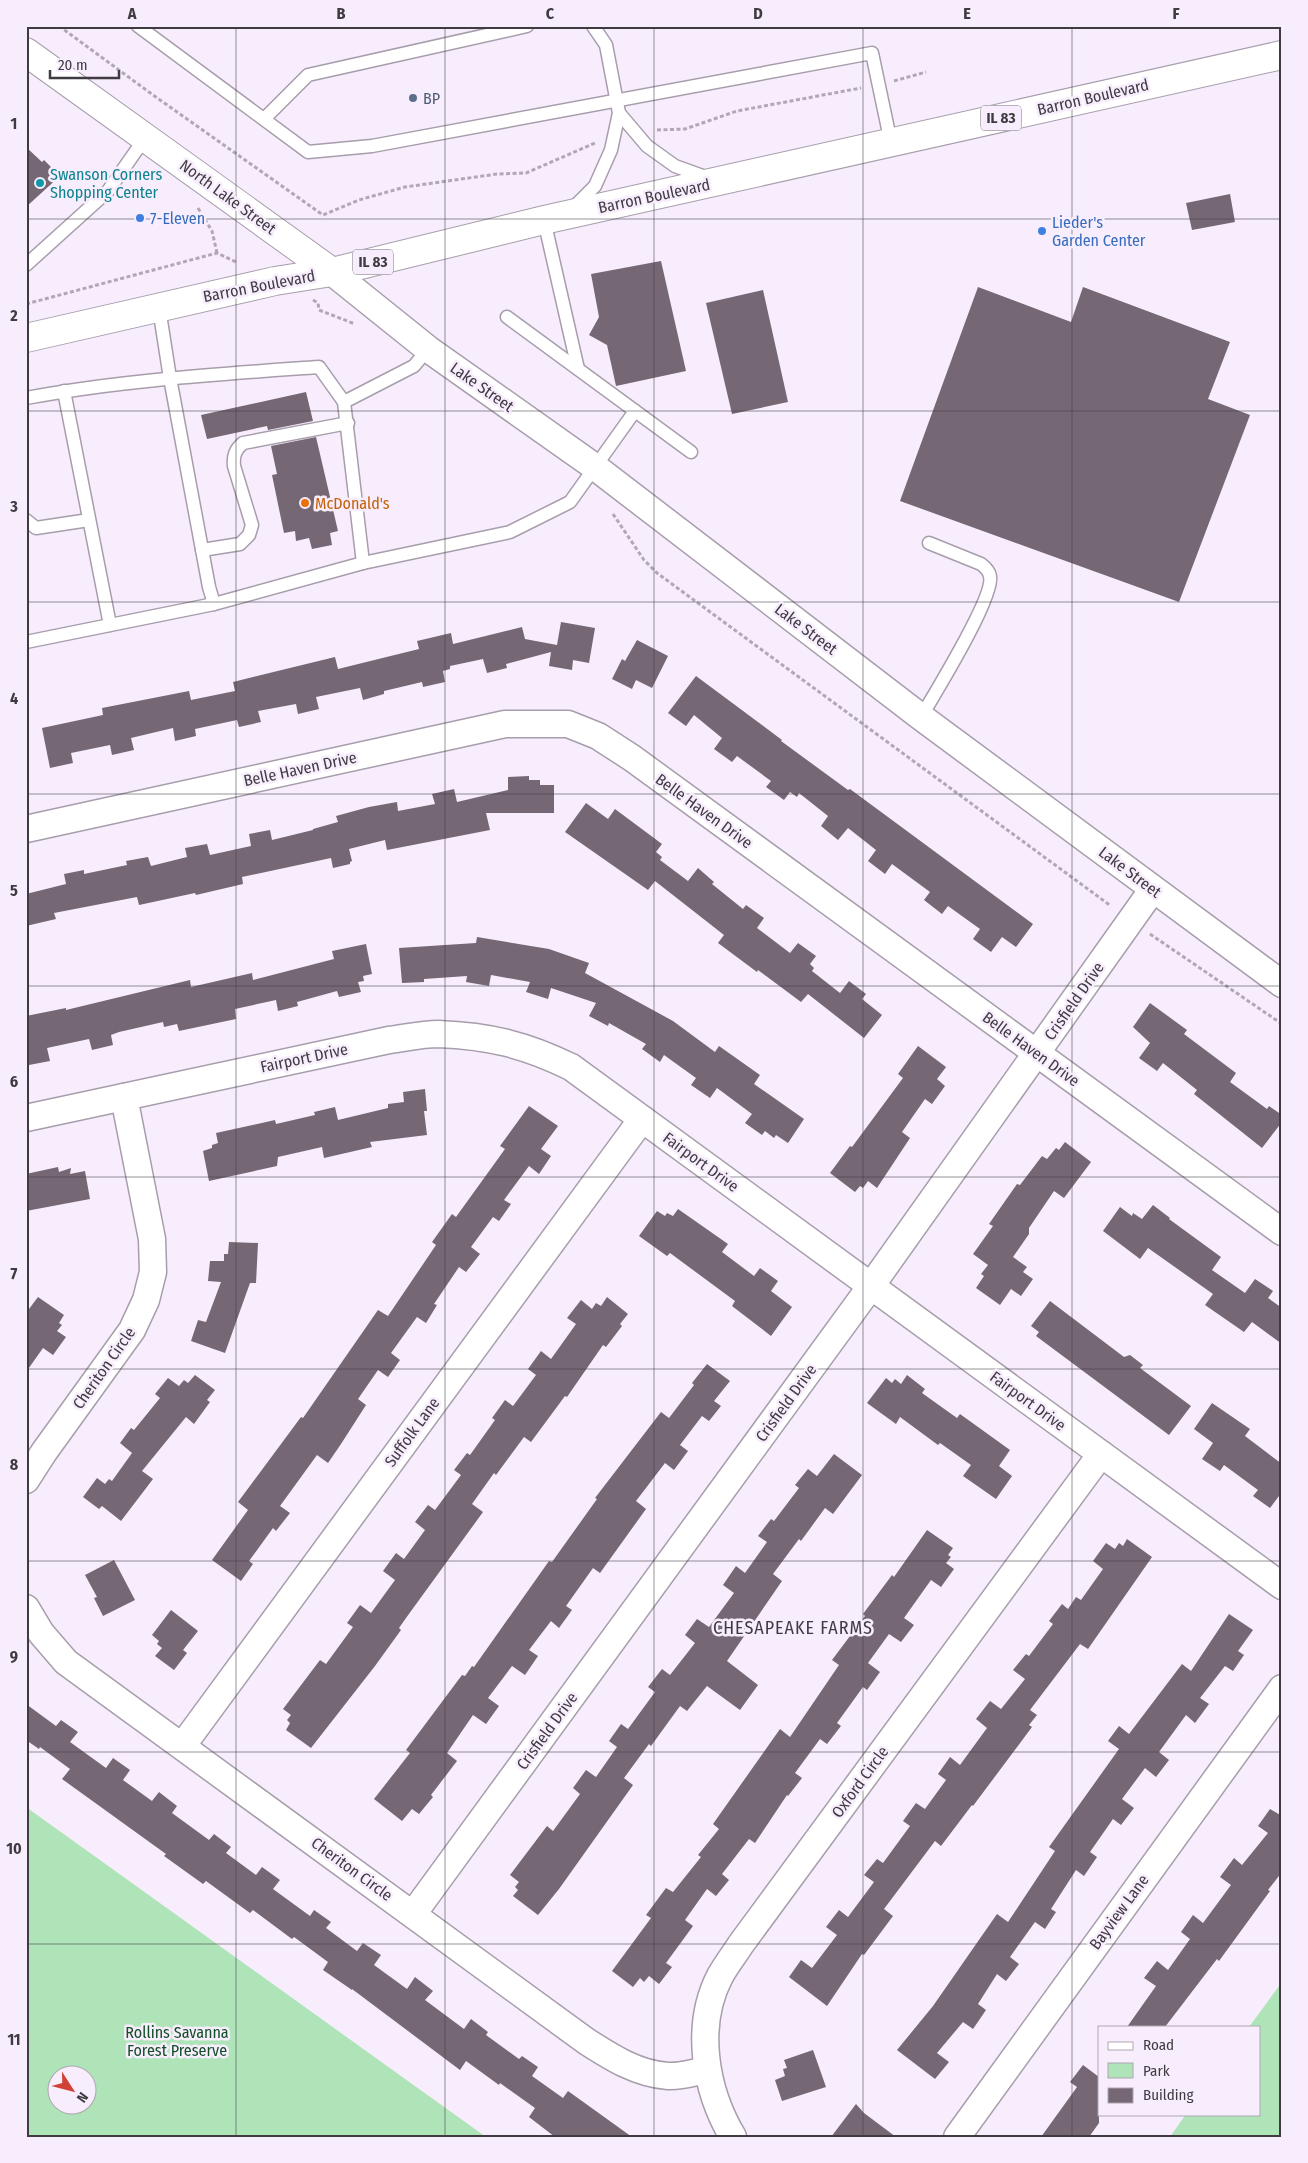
<svg xmlns="http://www.w3.org/2000/svg" width="1308" height="2163" font-family="'Fira Sans Condensed',sans-serif">
	<style>
		.green { fill: #aee4b8; fill-rule: evenodd }
		.building { fill: #756874 }
		.lines { fill: none; stroke-linecap: round; stroke-linejoin: round }
		.service-casing { stroke: #a79dab; stroke-width: 15 }
		.minor-casing { stroke: #a79dab; stroke-width: 29 }
		.tertiary-casing { stroke: #a79dab; stroke-width: 30 }
		.primary-casing { stroke: #a79dab; stroke-width: 30 }
		.path { stroke: #b1a8b4; stroke-width: 3; stroke-dasharray: 4 2.5; stroke-linecap: butt }
		.service { stroke: #fff; stroke-width: 12 }
		.minor { stroke: #fff; stroke-width: 26 }
		.tertiary { stroke: #fff; stroke-width: 28 }
		.primary { stroke: #fff; stroke-width: 28 }
		.grid { fill: none; stroke: #3f3b41; stroke-width: 1; stroke-opacity: 0.55 }
		.service-dot { fill: #5c6f8a; stroke: #f8edfc; stroke-width: 2 }
		.culture-dot { fill: #0f9aa8; stroke: #f8edfc; stroke-width: 2 }
		.shop-dot { fill: #3f7fe0; stroke: #f8edfc; stroke-width: 2 }
		.food-dot { fill: #e8710a; stroke: #f8edfc; stroke-width: 2 }
		.labels { text-anchor: middle; dominant-baseline: central; stroke-width: 5; stroke-linejoin: round; paint-order: stroke }
		.shield { fill: #f8edfc; stroke: #767079; stroke-width: 1 }
		.shield-label { font-size: 15px; font-weight: bold; fill: #3f3b41 }
		.street-label { font-size: 16px; fill: #3f3b41; stroke: #f8edfc }
		.service-label { font-size: 16px; fill: #4e5e75; stroke: #f8edfc; text-anchor: start }
		.culture-label { font-size: 16px; fill: #0d838f; stroke: #f8edfc; text-anchor: start }
		.shop-label { font-size: 16px; fill: #366cbe; stroke: #f8edfc; text-anchor: start }
		.food-label { font-size: 16px; fill: #c56008; stroke: #f8edfc; text-anchor: start }
		.park-label { font-size: 16px; fill: #124f27; stroke: #f8edfc }
		.neighbourhood-label { font-size: 18px; letter-spacing: 1px; fill: #3f3b41; stroke: #f8edfc }
		.neatline { fill: none; stroke: #3f3b41; stroke-width: 2 }
		.grid-label { font-size: 16px; text-anchor: middle; font-weight: bold; fill: #3f3b41 }
	</style>
	<rect width="100%" height="100%" fill="#f8edfc"/>
	<g class="green">
		<path d="M26,1807L486,2137H26ZM58,2076H88V2106H58Z"/>
		<polygon points="1282,1982 1282,2137 1170,2137 1186,2114 1259,2114 1259,2027 1249,2027"/>
	</g>
	<g class="building">
		<polygon points="26,147 42,162 44,160 60,176 26,207"/>
		<polygon points="1230,194 1235,222 1192,230 1186,203"/>
		<polygon points="661,261 686,371 616,386 607,345 589,335 599,317 591,274"/>
		<polygon points="978,287 1071,322 1083,287 1230,342 1208,399 1250,415 1179,602 900,501"/>
		<polygon points="763,290 788,402 732,414 706,303"/>
		<polygon points="306,392 313,421 268,430 267,426 207,439 201,415"/>
		<polygon points="316,437 338,531 330,533 332,545 312,549 309,538 296,541 295,531 284,533 272,475 277,474 271,446"/>
		<polygon points="561,622 595,628 589,663 573,660 572,670 549,666 551,652 506,664 507,668 487,673 483,659 450,666 450,669 443,671 445,682 423,687 422,682 384,691 384,694 363,700 360,688 316,697 319,709 298,714 296,704 258,711 261,722 239,727 237,720 195,729 196,736 175,741 173,728 131,738 134,750 112,755 110,745 71,753 73,763 50,768 42,728 103,715 102,708 189,691 191,700 235,691 233,682 335,657 338,669 419,649 417,641 451,633 453,644 522,627 525,639 557,645"/>
		<polygon points="637,640 668,656 652,688 636,680 632,689 612,679 622,659 625,661"/>
		<polygon points="696,676 782,740 781,741 848,790 850,789 1033,924 1016,947 1002,937 991,952 973,939 980,929 948,906 942,914 924,900 930,892 892,864 885,874 868,861 876,850 848,828 838,840 821,826 828,816 799,793 797,797 790,792 784,800 766,787 771,781 737,756 732,762 714,749 722,738 694,715 686,726 668,713"/>
		<polygon points="529,776 529,780 540,780 540,785 554,785 554,813 486,813 490,830 387,850 385,840 349,849 352,861 350,862 350,864 333,868 331,858 242,877 243,884 196,895 195,893 139,905 137,897 54,913 56,919 26,926 26,894 66,884 64,874 84,870 84,874 127,865 126,861 148,857 151,866 187,857 185,848 207,844 210,855 251,846 249,834 270,830 272,840 313,830 313,829 338,822 336,816 369,807 397,802 398,811 435,804 432,794 454,789 457,802 508,790 508,777"/>
		<polygon points="586,803 608,819 615,809 662,844 656,852 662,857 660,860 688,881 698,868 714,882 712,884 743,909 746,905 764,918 757,928 790,953 798,943 816,956 810,964 814,968 812,971 840,993 849,981 866,994 862,999 882,1015 864,1038 808,994 801,1002 758,970 757,972 718,943 724,935 655,881 648,890 565,832"/>
		<polygon points="477,937 549,949 589,963 585,973 673,1021 715,1052 719,1046 760,1075 754,1084 804,1119 788,1143 776,1135 774,1138 765,1131 762,1135 745,1123 752,1114 717,1088 710,1098 691,1085 696,1078 664,1055 660,1062 642,1049 646,1044 609,1023 608,1026 589,1016 596,1003 551,988 548,999 526,992 530,982 491,975 489,986 466,982 467,976 424,979 424,982 402,983 399,948 476,943"/>
		<polygon points="366,944 372,974 363,976 364,981 358,982 361,992 339,997 337,991 297,1002 298,1006 278,1011 276,1000 235,1009 236,1019 179,1031 177,1024 164,1027 163,1022 119,1032 111,1035 113,1045 92,1050 89,1039 47,1048 50,1061 29,1065 26,1053 26,1016 66,1008 66,1010 190,980 191,987 252,973 253,980 334,959 332,951"/>
		<polygon points="1150,1003 1187,1030 1184,1034 1236,1073 1230,1082 1267,1109 1269,1106 1282,1115 1282,1122 1262,1148 1194,1094 1197,1090 1163,1063 1157,1071 1139,1058 1150,1043 1133,1027"/>
		<polygon points="918,1046 946,1067 937,1079 945,1086 932,1104 925,1099 902,1132 910,1138 877,1188 868,1181 863,1188 860,1186 855,1192 830,1173 850,1146 852,1147 903,1078 898,1074"/>
		<polygon points="425,1089 427,1111 424,1111 427,1135 370,1142 372,1147 324,1158 322,1147 278,1157 277,1166 209,1181 203,1151 212,1148 212,1145 218,1143 216,1133 275,1120 276,1124 315,1115 314,1112 335,1107 338,1120 388,1108 388,1104 404,1102 403,1092"/>
		<polygon points="529,1106 558,1126 541,1149 551,1156 539,1174 529,1166 504,1200 511,1204 499,1221 493,1217 471,1247 480,1254 466,1272 459,1267 434,1304 437,1305 426,1323 417,1317 391,1353 400,1360 388,1377 378,1370 358,1399 366,1405 341,1444 328,1463 317,1455 280,1506 290,1513 276,1531 273,1528 249,1561 253,1564 241,1581 212,1560 248,1510 238,1502 301,1417 303,1418 378,1310 388,1316 436,1245 432,1242 452,1214 456,1217 505,1149 500,1146"/>
		<polygon points="1065,1142 1091,1162 1064,1198 1054,1191 1029,1228 1029,1234 1013,1257 1027,1267 1023,1272 1033,1279 1021,1296 1011,1289 1000,1305 976,1288 984,1276 981,1274 988,1265 973,1254 993,1226 989,1224 1017,1184 1020,1185 1042,1156 1047,1159 1056,1148 1059,1150"/>
		<polygon points="58,1167 59,1172 71,1168 70,1174 85,1171 90,1199 26,1211 26,1174"/>
		<polygon points="1153,1205 1170,1218 1169,1219 1221,1257 1212,1270 1245,1293 1255,1279 1273,1291 1268,1298 1282,1308 1282,1344 1252,1322 1244,1332 1205,1305 1213,1294 1148,1248 1140,1259 1103,1231 1120,1207 1132,1216 1133,1213 1142,1219"/>
		<polygon points="678,1209 728,1244 722,1252 754,1276 760,1268 778,1281 771,1291 792,1307 771,1336 732,1306 735,1301 670,1253 667,1256 639,1236 657,1211 665,1216 667,1213 673,1216"/>
		<polygon points="229,1242 258,1243 256,1283 250,1283 225,1353 191,1341 198,1320 206,1322 221,1282 208,1281 210,1261 224,1261 224,1254 228,1254"/>
		<polygon points="38,1297 64,1315 59,1323 62,1325 57,1331 66,1337 53,1355 43,1348 26,1372 26,1313"/>
		<polygon points="607,1297 628,1314 620,1324 622,1326 606,1347 603,1345 567,1397 565,1396 531,1442 524,1437 496,1475 494,1473 472,1504 483,1512 406,1618 399,1628 401,1630 375,1666 311,1748 286,1730 290,1723 287,1720 291,1715 283,1709 320,1660 326,1664 353,1627 347,1623 360,1605 371,1613 395,1580 383,1571 396,1553 404,1559 425,1530 415,1522 428,1505 435,1510 461,1475 454,1470 467,1453 470,1455 495,1420 492,1418 505,1400 513,1406 536,1375 528,1369 541,1351 551,1359 576,1324 567,1318 581,1300 592,1309 596,1303 601,1306"/>
		<polygon points="1050,1301 1124,1357 1130,1355 1143,1365 1140,1368 1191,1406 1169,1435 1036,1336 1039,1332 1031,1326"/>
		<polygon points="707,1364 730,1381 714,1401 721,1406 709,1421 702,1416 680,1445 688,1451 674,1470 665,1463 636,1501 646,1509 600,1573 593,1568 566,1606 572,1610 559,1628 551,1621 529,1650 538,1656 525,1675 512,1666 488,1698 499,1706 486,1724 473,1715 447,1753 457,1761 431,1795 433,1797 419,1814 412,1809 402,1821 374,1799 410,1753 406,1750 462,1675 465,1676 472,1666 474,1667 549,1561 552,1562 597,1499 595,1498 661,1412 669,1418 694,1385 692,1383"/>
		<polygon points="195,1375 215,1390 207,1400 210,1402 194,1424 186,1417 142,1471 153,1479 121,1521 102,1506 99,1509 83,1497 97,1478 105,1484 109,1479 112,1481 132,1453 120,1443 131,1428 134,1430 160,1398 155,1394 168,1378 179,1386 184,1380 188,1383"/>
		<polygon points="907,1375 925,1389 922,1393 957,1418 960,1414 1010,1450 999,1466 1012,1476 996,1499 963,1476 971,1465 940,1443 938,1445 900,1417 896,1424 867,1403 886,1378 892,1383 895,1379 901,1384"/>
		<polygon points="1212,1403 1250,1429 1245,1436 1282,1464 1282,1492 1270,1508 1253,1496 1258,1490 1224,1465 1220,1471 1202,1459 1213,1443 1194,1429"/>
		<polygon points="834,1454 862,1475 833,1514 825,1508 801,1541 799,1539 773,1574 782,1581 727,1661 758,1685 740,1710 707,1686 687,1711 680,1706 651,1746 649,1744 624,1778 633,1785 559,1889 538,1915 513,1896 518,1890 515,1887 519,1882 510,1875 547,1826 553,1831 580,1794 573,1788 586,1770 596,1777 617,1747 609,1741 621,1724 628,1729 655,1692 648,1687 662,1669 670,1675 695,1643 685,1635 697,1619 709,1627 734,1593 723,1585 736,1566 745,1573 767,1542 758,1536 771,1519 774,1521 799,1488 795,1485 808,1469 817,1476"/>
		<polygon points="927,1530 953,1548 948,1555 951,1557 946,1563 954,1569 941,1587 931,1580 904,1618 914,1625 901,1642 889,1634 868,1663 880,1672 867,1690 863,1687 837,1723 841,1726 827,1744 820,1739 795,1773 802,1778 788,1796 787,1795 755,1843 749,1839 722,1874 729,1880 716,1896 707,1889 685,1920 693,1926 666,1963 672,1967 659,1984 649,1976 644,1982 640,1978 633,1987 612,1971 651,1918 646,1915 666,1888 673,1892 701,1857 698,1855 719,1829 713,1824 780,1729 790,1737 839,1665 832,1660 865,1616 863,1614 892,1575 894,1577"/>
		<polygon points="1127,1539 1152,1557 1088,1649 1080,1644 1030,1710 1037,1715 1029,1725 1032,1727 973,1806 972,1805 941,1846 935,1841 884,1909 893,1916 864,1955 862,1954 827,2006 789,1977 801,1960 812,1968 837,1935 826,1927 839,1910 848,1917 874,1882 864,1875 877,1859 883,1863 910,1826 903,1821 916,1803 925,1809 946,1780 938,1774 950,1757 960,1765 987,1728 976,1719 990,1701 1001,1709 1025,1679 1013,1670 1026,1654 1029,1656 1053,1624 1049,1621 1062,1604 1068,1609 1076,1597 1081,1600 1103,1569 1093,1561 1106,1543 1115,1549 1119,1543 1123,1546"/>
		<polygon points="114,1560 135,1600 103,1616 94,1598 97,1597 85,1575"/>
		<polygon points="171,1610 198,1631 183,1650 187,1653 174,1670 155,1656 162,1648 157,1644 159,1641 152,1635"/>
		<polygon points="1229,1614 1253,1630 1238,1651 1244,1655 1233,1671 1225,1666 1200,1698 1209,1704 1195,1723 1186,1715 1159,1752 1169,1760 1156,1777 1145,1768 1122,1799 1134,1808 1121,1825 1113,1819 1090,1852 1097,1857 1084,1876 1076,1870 1051,1909 1056,1912 1045,1929 1035,1922 1010,1957 1019,1964 1006,1981 997,1974 978,2004 986,2010 973,2029 963,2022 937,2053 949,2062 935,2079 897,2050 933,2006 997,1914 1008,1922 1055,1851 1049,1847 1119,1749 1108,1741 1119,1726 1129,1734 1182,1664 1191,1671"/>
		<polygon points="26,1704 56,1726 61,1720 78,1732 70,1742 106,1768 113,1758 130,1770 123,1780 152,1801 159,1792 177,1806 172,1813 209,1840 214,1834 231,1847 226,1853 256,1875 262,1867 280,1880 273,1889 310,1916 314,1910 331,1922 326,1928 357,1951 363,1943 381,1955 374,1965 407,1989 415,1977 433,1991 425,2000 464,2029 471,2019 488,2032 486,2035 519,2059 522,2056 538,2067 532,2076 563,2098 568,2091 632,2137 555,2137 529,2117 535,2108 500,2083 499,2085 466,2061 460,2070 352,1989 352,1990 323,1970 328,1962 294,1937 292,1939 253,1910 250,1913 206,1881 203,1884 164,1856 166,1854 62,1779 70,1769 40,1747 39,1749 26,1740"/>
		<polygon points="1270,1809 1282,1816 1282,1872 1268,1890 1270,1891 1219,1961 1217,1959 1165,2027 1127,2027 1156,1986 1144,1978 1157,1961 1168,1970 1190,1939 1181,1932 1193,1915 1203,1923 1231,1885 1220,1877 1234,1858 1242,1865 1268,1833 1258,1826"/>
		<polygon points="813,2050 826,2087 782,2101 775,2080 785,2076 783,2069 787,2068 784,2060"/>
		<polygon points="1083,2065 1099,2077 1099,2123 1089,2137 1041,2137 1077,2087 1070,2082"/>
		<polygon points="856,2104 864,2113 896,2137 831,2137"/>
	</g>
	<g class="lines">
		<defs>
			<g id="service">
				<polyline points="138,26 308,152 372,146 872,53 891,143"/>
				<polyline points="619,113 647,146 675,166 708,178"/>
				<polyline points="264,119 308,75 527,26"/>
				<polyline points="573,208 595,186 611,150 619,113 606,45 593,26"/>
				<polyline points="544,220 578,369"/>
				<polyline points="26,265 108,191 145,138"/>
				<polyline points="159,308 170,378 209,587 214,604"/>
				<polyline points="507,317 691,452"/>
				<polyline points="64,391 110,625"/>
				<path d="M26,398C123,380 221,374 319,367L344,402"/>
				<polyline points="26,520 36,528 89,520"/>
				<path d="M202,550L240,544L249,535L252,525L234,466C233,456 235,450 243,443L348,423"/>
				<polyline points="363,563 510,532 570,502 635,411"/>
				<polyline points="26,642 214,604 363,563 344,402 414,366 428,349"/>
				<path d="M921,717C934,695 995,596 990,576C989,571 985,567 981,564L929,543"/>
			</g>
			<g id="minor">
				<polyline points="332,272 428,349 595,467 921,717 1282,984"/>
				<polyline points="26,829 505,724 568,724 598,736 632,758 1282,1232"/>
				<path d="M26,1118L389,1040C405,1038 422,1034 438,1034C490,1036 526,1045 571,1067L1282,1586"/>
				<polyline points="26,1480 44,1452 132,1330 146,1300 153,1272 152,1239 124,1097"/>
				<path d="M26,1608L41,1633L66,1662L586,2041C611,2057 637,2074 668,2076C681,2077 695,2072 707,2070"/>
				<polyline points="183,1745 642,1119"/>
				<polyline points="413,1914 871,1286 1153,889"/>
				<path d="M733,2137C705,2090 694,2026 720,1976C726,1965 734,1955 741,1944L1101,1454"/>
				<polyline points="957,2137 1282,1688"/>
			</g>
			<polyline id="tertiary" points="26,52 332,272"/>
			<polyline id="primary" points="26,338 275,281 332,272 544,220 1282,55"/>
		</defs>
		<use href="#service" class="service-casing"/>
		<use href="#minor" class="minor-casing"/>
		<use href="#tertiary" class="tertiary-casing"/>
		<use href="#primary" class="primary-casing"/>
		<g class="path">
			<polyline points="59,26 153,95 323,215 359,200 405,187 497,174 526,173 595,143"/>
			<polyline points="894,81 926,72"/>
			<polyline points="657,130 685,129 737,111 861,88"/>
			<polyline points="198,208 212,231 217,253"/>
			<polyline points="313,300 318,303 319,310 355,324"/>
			<polyline points="26,304 217,253 238,263"/>
			<polyline points="613,514 644,560 657,573 1111,906"/>
			<polyline points="1150,934 1282,1024"/>
		</g>
		<use href="#service" class="service"/>
		<use href="#minor" class="minor"/>
		<use href="#tertiary" class="tertiary"/>
		<use href="#primary" class="primary"/>
	</g>
	<path class="grid" d="M236,26V2137M445,26V2137M654,26V2137M863,26V2137M1072,26V2137M26,219H1282M26,411H1282M26,602H1282M26,794H1282M26,986H1282M26,1177H1282M26,1369H1282M26,1561H1282M26,1752H1282M26,1944H1282"/>
	<circle class="service-dot" cx="413" cy="98" r="5"/>
	<circle class="culture-dot" cx="40" cy="183" r="5"/>
	<g class="shop-dot">
		<circle cx="140" cy="218" r="5"/>
		<circle cx="1042" cy="231" r="5"/>
	</g>
	<circle class="food-dot" cx="305" cy="503" r="5"/>
	<g class="labels">
		<g class="shield">
			<rect x="981" y="105.5" width="40" height="25" rx="4"/>
			<rect x="353" y="249.5" width="40" height="25" rx="4"/>
		</g>
		<g class="shield-label">
			<text x="1001" y="118">IL 83</text>
			<text x="373" y="262">IL 83</text>
		</g>
		<g class="street-label">
			<text transform="translate(1093 97) rotate(-13)">Barron Boulevard</text>
			<text transform="translate(654 196) rotate(-12)">Barron Boulevard</text>
			<text transform="translate(228 197) rotate(36)">North Lake Street</text>
			<text transform="translate(259 286) rotate(-11)">Barron Boulevard</text>
			<text transform="translate(482 387) rotate(35)">Lake Street</text>
			<text transform="translate(806 629) rotate(37)">Lake Street</text>
			<text transform="translate(300 769) rotate(-12)">Belle Haven Drive</text>
			<text transform="translate(704 811) rotate(36)">Belle Haven Drive</text>
			<text transform="translate(1130 872) rotate(37)">Lake Street</text>
			<text transform="translate(1074 1001) rotate(-55)">Crisfield Drive</text>
			<text transform="translate(1031 1049) rotate(36)">Belle Haven Drive</text>
			<text transform="translate(304 1058) rotate(-12)">Fairport Drive</text>
			<text transform="translate(701 1162) rotate(36)">Fairport Drive</text>
			<text transform="translate(104 1368) rotate(-55)">Cheriton Circle</text>
			<text transform="translate(1028 1401) rotate(36)">Fairport Drive</text>
			<text transform="translate(786 1403) rotate(-54)">Crisfield Drive</text>
			<text transform="translate(412 1432) rotate(-54)">Suffolk Lane</text>
			<text transform="translate(547 1731) rotate(-54)">Crisfield Drive</text>
			<text transform="translate(860 1782) rotate(-54)">Oxford Circle</text>
			<text transform="translate(352 1869) rotate(36)">Cheriton Circle</text>
			<text transform="translate(1119 1912) rotate(-54)">Bayview Lane</text>
		</g>
		<g class="service-label">
			<text x="423" y="98">BP</text>
		</g>
		<g class="culture-label">
			<text x="50" y="174">Swanson Corners<tspan x="50" dy="18">Shopping Center</tspan></text>
		</g>
		<g class="shop-label">
			<text x="150" y="218">7-Eleven</text>
			<text x="1052" y="222">Lieder's<tspan x="1052" dy="18">Garden Center</tspan></text>
		</g>
		<g class="food-label">
			<text x="315" y="503">McDonald's</text>
		</g>
		<g class="park-label">
			<text x="177" y="2032">Rollins Savanna<tspan x="177" dy="18">Forest Preserve</tspan></text>
		</g>
		<g class="neighbourhood-label">
			<text x="793" y="1628">CHESAPEAKE FARMS</text>
		</g>
	</g>
	<rect width="1308" height="2163" fill="none" stroke="#f8edfc" stroke-width="55"/>
	<rect x="1098" y="2026" width="162" height="90" fill="#f8edfc" stroke="#aea6b1"/>
	<rect x="1108" y="2042" width="25" height="8" fill="#ffffff" stroke="#aea6b1"/>
	<text x="1143" y="2050" font-size="15" fill="#3f3b41">Road</text>
	<rect x="1108" y="2063" width="25" height="15" fill="#aee4b8" stroke="#aea6b1"/>
	<text x="1143" y="2076" font-size="15" fill="#3f3b41">Park</text>
	<rect x="1108" y="2088" width="25" height="15" fill="#756874" stroke="#aea6b1"/>
	<text x="1143" y="2100" font-size="15" fill="#3f3b41">Building</text>
	<g transform="translate(72 2090) rotate(126)"><circle r="24" fill="#f8edfc" stroke="#aea6b1"/>
	<path d="M0-4L9 19L0 12L-9 19Z" fill="#d04237"/>
	<text y="-8" font-size="14" font-weight="bold" text-anchor="middle" fill="#3f3b41">N</text>
	</g>
	<path d="M50 70v8h69v-8" fill="none" stroke="#3f3b41" stroke-width="2.5"/>
	<text x="58" y="70" font-size="15" fill="#3f3b41" stroke="#f8edfc" stroke-width="4" paint-order="stroke">20 m</text>
	<rect x="28" y="28" width="1252" height="2108" class="neatline"/>
	<g class="grid-label">
		<text x="132" y="19">A</text>
		<text x="341" y="19">B</text>
		<text x="550" y="19">C</text>
		<text x="758" y="19">D</text>
		<text x="967" y="19">E</text>
		<text x="1176" y="19">F</text>
		<text x="14" y="129">1</text>
		<text x="14" y="321">2</text>
		<text x="14" y="512">3</text>
		<text x="14" y="704">4</text>
		<text x="14" y="896">5</text>
		<text x="14" y="1087">6</text>
		<text x="14" y="1279">7</text>
		<text x="14" y="1470">8</text>
		<text x="14" y="1662">9</text>
		<text x="14" y="1854">10</text>
		<text x="14" y="2045">11</text>
	</g>
</svg>
